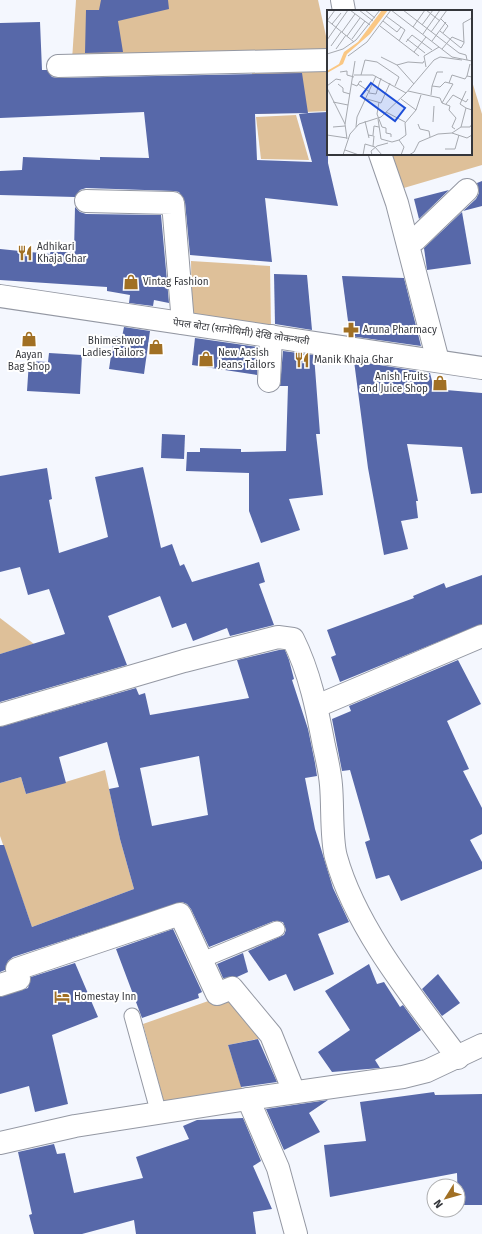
<svg xmlns="http://www.w3.org/2000/svg" width="482" height="1234" font-family="'Fira Sans','Noto Sans Devanagari',sans-serif">
	<style>
		.green { fill: #dec099 }
		.building { fill: #5768a9; fill-rule: evenodd }
		.lines { fill: none; stroke-linecap: round; stroke-linejoin: round }
		.lane-casing { stroke: #9498a3; stroke-width: 17 }
		.street-casing { stroke: #9498a3; stroke-width: 24 }
		.secondary-casing { stroke: #9498a3; stroke-width: 24 }
		.lane { stroke: #fff; stroke-width: 15 }
		.street { stroke: #fff; stroke-width: 22 }
		.secondary { stroke: #fff; stroke-width: 22 }
		.labels { text-anchor: middle; dominant-baseline: central; stroke-width: 4; stroke-linejoin: round; paint-order: stroke }
		.poi-label { font-size: 10px; fill: #34363b; stroke: #fff; text-anchor: start }
		.street-label { font-size: 10px; fill: #34363b; stroke: #fff }
		.inset-road { fill: none; stroke: #a7aab0; stroke-width: 1 }
		.view { fill: #1d4ed8; fill-opacity: 0.15; stroke: #1d4ed8; stroke-width: 2 }
		.inset-edge { fill: none; stroke: #34363b; stroke-width: 2 }
	</style>
	<rect width="100%" height="100%" fill="#f4f7fe"/>
	<g class="green">
		<polygon points="76,0 318,0 328,45 328,55 72,60"/>
		<polygon points="251,67 328,69 328,111 258,114"/>
		<polygon points="471,78 482,114 482,165 397,190 386,154 471,154"/>
		<polygon points="296,115 309,160 261,159 256,117"/>
		<polygon points="191,261 270,266 271,328 192,316"/>
		<polygon points="0,618 34,644 0,654"/>
		<polygon points="105,770 120,839 134,889 32,927 0,836 0,783 21,777 26,794"/>
		<polygon points="231,993 267,1037 228,1045 243,1092 165,1106 143,1024"/>
	</g>
	<g class="building">
		<polygon points="101,0 168,0 169,9 118,21 123,52 85,53 86,10 99,10"/>
		<path d="M40,22L42,70H47L52,77L58,78L302,73L308,113L328,112V163L338,206L265,198L272,262L190,255L185,202L179,192L174,191L86,188L80,190L75,197L0,195V171L22,170L23,157L100,160V157L149,158L144,112L0,118V23ZM308,113L299,114L312,162L257,160L255,114Z"/>
		<polygon points="482,181 482,206 463,211 476,199 479,193 477,183"/>
		<polygon points="449,190 419,219 414,199"/>
		<polygon points="75,207 80,212 86,214 161,215 169,303 154,300 153,306 129,303 130,295 107,291 107,287 0,280 0,249 50,254 51,250 74,252"/>
		<polygon points="462,212 471,264 427,270 424,248"/>
		<polygon points="274,274 307,275 312,330 275,324"/>
		<polygon points="342,276 404,278 421,346 350,336"/>
		<polygon points="124,327 150,331 144,374 109,369 114,336 122,337"/>
		<polygon points="195,338 258,347 257,375 192,365"/>
		<polygon points="283,351 314,355 320,434 316,434 323,495 289,499 300,530 261,543 249,511 249,473 186,471 187,452 200,452 200,448 241,449 241,452 286,451 288,386 280,386"/>
		<polygon points="49,353 82,355 80,394 27,391 29,361 48,362"/>
		<polygon points="354,361 430,373 434,389 482,393 482,493 471,494 462,447 407,444 418,501 416,501 418,518 401,521 408,549 384,555 368,468"/>
		<polygon points="162,434 185,435 184,459 161,458"/>
		<polygon points="143,467 161,548 172,544 180,566 184,564 192,582 259,562 265,582 259,584 274,625 230,636 227,628 193,641 186,623 172,628 160,596 108,616 127,665 0,702 0,654 65,634 49,589 28,595 20,567 0,572 0,476 47,468 52,499 49,500 59,553 108,537 95,477"/>
		<polygon points="482,575 482,624 340,682 331,657 336,655 327,630 414,598 413,596 444,583 446,588"/>
		<path d="M279,650H285L289,660L294,679L292,680L308,729L315,763L317,776L305,778L315,829L333,888L349,922L318,934L334,974L294,991L286,974L269,981L248,951L284,935L286,930L283,922L274,921L209,947L191,909L187,904L182,902L13,957L8,961L5,970L0,972V845H4L32,927L134,889L120,839L109,789L119,787L107,742L59,757L66,783L26,794L21,777L0,783V727L136,688L139,695L145,693L150,715L249,698L237,660ZM199,756L208,815L152,826L140,768Z"/>
		<polygon points="458,660 481,704 447,721 469,769 463,771 482,808 482,834 470,840 482,862 482,869 401,901 389,875 376,879 365,842 370,840 350,770 342,771 332,719 351,711 349,706"/>
		<polygon points="173,929 202,992 198,994 199,998 142,1018 116,949"/>
		<polygon points="243,953 248,972 237,977 223,978 217,964"/>
		<polygon points="75,963 98,1017 52,1035 68,1104 35,1112 29,1086 0,1094 0,997 28,988 31,977"/>
		<polygon points="369,964 377,984 384,982 400,1007 403,1005 421,1030 375,1060 380,1068 332,1072 318,1052 350,1030 325,991"/>
		<polygon points="438,974 460,1003 442,1016 422,989"/>
		<polygon points="258,1039 277,1082 241,1087 228,1045"/>
		<polygon points="434,1092 435,1095 482,1094 482,1205 458,1205 457,1173 330,1197 324,1145 366,1141 360,1102"/>
		<polygon points="328,1100 309,1113 320,1132 284,1150 266,1109"/>
		<polygon points="243,1118 261,1161 253,1166 272,1209 253,1212 256,1234 136,1234 134,1220 82,1234 34,1234 29,1215 32,1214 18,1152 54,1144 57,1154 65,1153 74,1193 143,1178 136,1157 189,1139 183,1126 197,1120"/>
	</g>
	<g class="lines">
		<defs>
			<g id="lane">
				<polyline points="202,960 277,929"/>
				<polyline points="132,1016 159,1114"/>
			</g>
			<g id="street">
				<polyline points="342,0 344,11"/>
				<polyline points="58,66 328,60"/>
				<polyline points="380,154 397,203 438,361"/>
				<polyline points="86,201 173,203 183,323"/>
				<polyline points="415,240 467,190"/>
				<polyline points="269,381 271,336"/>
				<polyline points="317,706 482,636"/>
				<path d="M0,715L184,661L278,637L293,639C310,673 317,709 324,746C327,759 330,772 331,785C333,806 331,839 336,857C356,929 414,999 458,1058"/>
				<polyline points="0,985 19,979 17,969 180,914 217,994 232,988 271,1035 294,1092"/>
				<polyline points="248,1099 278,1168 296,1234"/>
				<polyline points="0,1143 75,1126 248,1099 403,1077 427,1071 482,1045"/>
			</g>
			<polyline id="secondary" points="0,296 482,368"/>
		</defs>
		<use href="#lane" class="lane-casing"/>
		<use href="#street" class="street-casing"/>
		<use href="#secondary" class="secondary-casing"/>
		<use href="#lane" class="lane"/>
		<use href="#street" class="street"/>
		<use href="#secondary" class="secondary"/>
	</g>
	<defs>
		<symbol id="restaurant-bare" viewBox="-9 -9 18 18"><path d="M-5-6h1v4h1v-4h1v4h1v-4h1v5L-1.5 .5V6h-2V.5L-5-1ZM5-6V6H3V1.5H1.5Q1.5-4 5-6Z" fill="#a17024" stroke="#fff" stroke-width="2.5" paint-order="stroke"/></symbol>
		<symbol id="shop-bare" viewBox="-9 -9 18 18"><path d="M-5-2.5h2.3a2.7 3.5 0 0 1 5.4 0H5L5.5 6h-11ZM-1.5-2.5h3a1.5 2.3 0 0 0-3 0Z" fill="#a17024" stroke="#fff" stroke-width="2.5" paint-order="stroke"/></symbol>
		<symbol id="pharmacy-bare" viewBox="-9 -9 18 18"><path d="M-2-6h4v4h4v4h-4v4h-4v-4h-4v-4h4Z" fill="#a17024" stroke="#fff" stroke-width="2.5" paint-order="stroke"/></symbol>
		<symbol id="hotel-bare" viewBox="-9 -9 18 18"><path d="M-6-4.5h1.5V1H6V5H4.5V3h-9V5H-6ZM-4 0a1.8 1.8 0 1 1 3.6 0ZM.5 0V-2.5h3Q6-2.5 6 0Z" fill="#a17024" stroke="#fff" stroke-width="2.5" paint-order="stroke"/></symbol>
	</defs>
	<g fill-rule="evenodd">
		<use href="#restaurant-bare" x="14" y="242" width="22" height="22"/>
		<use href="#shop-bare" x="120" y="271" width="22" height="22"/>
		<use href="#pharmacy-bare" x="340" y="319" width="22" height="22"/>
		<use href="#shop-bare" x="18" y="328" width="22" height="22"/>
		<use href="#shop-bare" x="145" y="336" width="22" height="22"/>
		<use href="#shop-bare" x="195" y="348" width="22" height="22"/>
		<use href="#restaurant-bare" x="291" y="349" width="22" height="22"/>
		<use href="#shop-bare" x="429" y="372" width="22" height="22"/>
		<use href="#hotel-bare" x="51" y="986" width="22" height="22"/>
	</g>
	<g class="labels">
		<g class="poi-label">
			<text x="37" y="247">Adhikari<tspan x="37" dy="12">Khaja Ghar</tspan></text>
			<text x="143" y="282">Vintag Fashion</text>
			<text x="363" y="330">Aruna Pharmacy</text>
			<text x="144" y="341" text-anchor="end">Bhimeshwor<tspan x="144" dy="12">Ladies Tailors</tspan></text>
			<text x="218" y="353">New Aasish<tspan x="218" dy="12">Jeans Tailors</tspan></text>
			<text x="29" y="355" text-anchor="middle">Aayan<tspan x="29" dy="12">Bag Shop</tspan></text>
			<text x="314" y="360">Manik Khaja Ghar</text>
			<text x="428" y="377" text-anchor="end">Anish Fruits<tspan x="428" dy="12">and Juice Shop</tspan></text>
			<text x="74" y="997">Homestay Inn</text>
		</g>
		<g class="street-label">
			<text transform="translate(241 332) rotate(8)">पेपल बोटा (सानोथिमी) देखि लोकन्थली</text>
		</g>
	</g>
	<g transform="translate(327 10)">
		<rect width="145" height="145" fill="#f4f7fe"/>
		<path d="M55,0H61L43,24L20,44L16,54L0,63V61L12,54L17,42L31,32Z" fill="#fac783"/>
		<path class="inset-road" d="M23,0L43,15M32,0L46,11M38,0L48,8M64,0L125,47L145,51M76,0L132,43L139,45L140,50M99,0L113,11M59,6L78,20L72,31M114,9L121,16L116,23M0,10L27,32M0,11L8,0M56,11L70,22L74,17M5,14L14,3M95,15L106,0M53,16L92,46M86,17L98,0M113,21L134,38L137,33L136,13L145,8M15,22L28,4M104,22L120,0M96,24L113,0M20,26L33,8M25,29L38,11M80,29L98,43M0,30L21,0M105,31L119,12M79,32L85,25L105,40M4,36L14,22M9,39L19,25M115,39L125,27L137,32M87,42L99,27M0,44L16,39L29,30L53,0M21,46L40,32L64,0M54,47L70,55L87,74M70,55L81,52L96,53L97,51M99,57L97,46L112,37M13,62L20,61V65L27,67M27,65H46L79,83M34,65L38,50L50,52L72,67L68,76M140,66L143,54M11,74L16,78V82L23,84M25,74L30,76L33,71L35,72M31,74L43,82M0,76L9,69L14,70M105,76L110,62H116M0,78L18,114M81,81L113,88L115,93L123,96L122,100L129,108L125,117L128,119M139,81L133,94L139,98M42,83L49,84L54,68M104,85L105,76L113,77L118,72L122,73L125,65L138,69L140,66L145,67M40,89L54,93L63,73M74,89L89,100M6,92L21,95M52,92L50,104L55,117L59,118V123L64,124V127M115,93L126,74L122,73M119,94L126,85L139,92L141,89M59,102L78,112M51,109L54,129L65,132L72,130M38,111L42,128M106,112L107,96M91,114L93,119L102,121L103,127M6,117L18,116M29,117L30,107L49,66M134,117H143L145,114M125,123L140,128L145,125M0,125L20,128M41,125L47,126L46,136M46,125L47,116L52,117M20,129L18,114L28,51M118,139H128L132,125M18,140L32,145M16,145L23,124L32,114L54,107L79,83L107,50L113,47L135,50M36,145L38,134L48,137L55,145M45,145L44,141L50,136L61,133M74,145L77,137L72,130L79,125L78,113L89,100L94,85M82,145L87,142L92,132L111,124L125,123L134,117L139,98L145,100"/>
		<path class="view" d="M44,73L78,98L68,111L34,86Z"/>
		<rect width="145" height="145" class="inset-edge"/>
	</g>
	<g transform="translate(446 1198) rotate(233)"><circle r="19" fill="#ffffff" stroke="#aeafb1"/>
	<path d="M0-3L7 15L0 10L-7 15Z" fill="#a17024"/>
	<text y="-6" font-size="11" font-weight="bold" text-anchor="middle" fill="#34363b">N</text>
	</g>
</svg>
